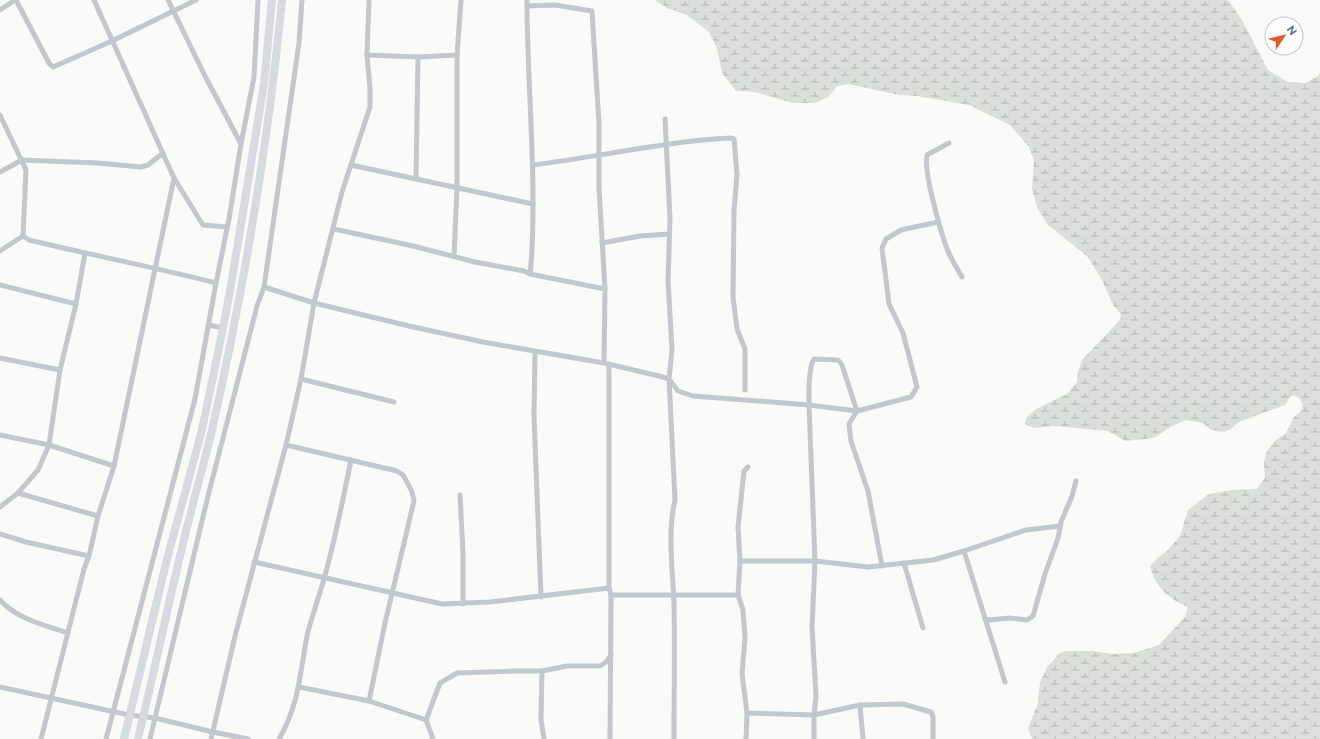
<svg xmlns="http://www.w3.org/2000/svg" width="1320" height="739" font-family="Montserrat,sans-serif">
	<style>
		.wetland { fill: url(#wetland-marsh) }
		.lines { fill: none; stroke-linecap: round; stroke-linejoin: round }
		.minor { stroke: #c3c8cc; stroke-width: 5 }
		.primary { stroke: #d6dbdf; stroke-width: 8 }
	</style>
	<defs>
		<pattern id="wetland-marsh" width="20" height="14" patternUnits="userSpaceOnUse"><rect width="20" height="14" fill="#dadfd7"/><path d="M1 5h8M5 5V1M11 12h8M15 12V8" fill="none" stroke="#b4b9b4"/></pattern>
	</defs>
	<rect width="100%" height="100%" fill="#fafaf8"/>
	<path class="wetland" d="M655,0H1228L1242,20L1268,70L1288,82L1305,83L1318,76L1320,73V739H1032L1028,728L1038,703L1040,682L1048,666L1059,654L1065,651H1092L1112,654L1134,653L1159,645L1185,617L1188,607C1169,599 1155,587 1150,566L1158,558L1168,550L1180,536L1188,510L1209,494L1233,490L1257,489L1265,478L1264,462L1267,451L1276,440L1286,433L1294,417L1301,411L1303,404L1300,399L1294,395L1289,398L1285,405L1239,422L1231,429L1224,432L1211,430L1203,423L1186,420L1172,426L1154,438L1126,441L1108,431L1054,426L1034,428L1025,424L1026,418L1036,409L1067,394L1077,382L1078,372L1082,360L1120,320L1121,314L1113,305L1102,280L1088,257L1048,225L1038,209L1032,190L1034,160L1029,147L1010,125L969,105L917,96L899,95L848,84L837,86L828,97L815,103H792L755,92L736,91L722,73L717,48L709,32L687,15L667,8Z"/>
	<g class="lines">
		<g class="minor">
			<polyline points="16,0 49,63 53,67 112,41 196,0"/>
			<path d="M527,0C527,67 533,134 533,201C533,226 533,250 530,274"/>
			<polyline points="527,6 555,5 592,11 599,124 599,188 605,289 604,363"/>
			<polyline points="0,10 15,0"/>
			<polyline points="367,55 418,57 457,55"/>
			<polyline points="0,115 26,170 23,236"/>
			<path d="M665,119L670,218L668,281L672,350L669,379L675,500C667,534 673,570 674,604C675,649 674,694 674,739"/>
			<path d="M949,143L927,155C923,171 941,232 947,249C951,259 957,268 962,277"/>
			<polyline points="241,144 254,77 258,0"/>
			<polyline points="351,165 533,204"/>
			<path d="M533,165C599,157 665,141 732,138L734,139L737,174L734,211L733,297L737,329L745,349V390"/>
			<polyline points="0,172 22,160 98,163 141,167 148,165 163,153"/>
			<polyline points="174,178 203,225 227,227"/>
			<polyline points="416,179 418,57"/>
			<polyline points="334,229 413,246 475,262 524,271 530,274 605,289"/>
			<polyline points="602,243 640,236 669,234"/>
			<path d="M0,251L23,236L29,240C91,255 154,267 216,283"/>
			<polyline points="454,256 457,188 457,55 461,0"/>
			<polyline points="0,285 76,304"/>
			<polyline points="264,287 314,303 409,326 483,342 604,363 659,376 669,379 678,391 693,396 809,405 857,411 911,397 917,387 903,333 889,304 882,248 886,239 901,230 938,222"/>
			<polyline points="208,325 223,328"/>
			<polyline points="535,352 534,416 541,597"/>
			<polyline points="0,358 60,370"/>
			<polyline points="301,379 394,402"/>
			<polyline points="0,435 49,445 114,466"/>
			<polyline points="286,445 397,471 403,475 407,482 412,492 414,501 385,623 369,701"/>
			<polyline points="18,493 98,516"/>
			<polyline points="460,495 463,553 463,604"/>
			<polyline points="0,507 18,493 38,470 49,445 60,370 76,304 85,253"/>
			<polyline points="0,534 26,542 89,556"/>
			<polyline points="964,551 1005,682"/>
			<polyline points="740,561 815,561 868,567 933,560 964,551 1026,530 1060,526"/>
			<polyline points="254,562 442,604 490,602 609,588 611,595 738,595"/>
			<polyline points="904,563 923,628"/>
			<polyline points="609,588 609,365"/>
			<path d="M0,600C17,619 44,625 68,633"/>
			<polyline points="985,619 989,620 1010,618 1027,620 1033,616 1045,574 1058,538 1061,522 1072,496 1076,481"/>
			<polyline points="542,671 541,720 544,739"/>
			<polyline points="0,687 129,715 155,718 213,732 248,739"/>
			<polyline points="299,687 369,701 426,720 440,683 457,673 514,671 542,671 567,666 600,666 606,662 611,655"/>
			<polyline points="860,705 863,739"/>
			<polyline points="747,713 814,715 860,705 903,704 931,712 933,717 933,739"/>
			<polyline points="426,720 433,739"/>
			<polyline points="41,739 84,569 89,556 98,516 114,466 174,178 94,0"/>
			<polyline points="106,739 195,399 216,283 229,219 241,144 205,76 168,0"/>
			<polyline points="150,739 207,500 257,306 264,287 299,43 302,0"/>
			<polyline points="211,739 236,632 286,445 301,379 314,303 342,192 370,107 370,88 367,55 369,0"/>
			<path d="M279,739C300,703 300,670 308,631C313,614 319,596 324,579C335,540 343,500 351,460"/>
			<polyline points="610,739 611,595"/>
			<polyline points="746,739 747,713 742,674 745,638 743,610 738,595 740,561 738,527 744,471 748,467"/>
			<path d="M814,739V715L816,696L812,627L815,561L809,405C809,394 808,367 814,359L838,360L842,365L857,411L849,424L851,441L868,491L882,566"/>
		</g>
		<g class="primary">
			<polyline points="124,739 166,563 202,430 223,328 231,285 264,84 272,0"/>
			<path d="M138,739C152,681 164,623 178,565C188,520 201,475 212,430C244,288 268,145 282,0"/>
		</g>
	</g>
	<g transform="translate(1284 36) rotate(55)"><circle r="19" fill="#ffffff" stroke="#c1c8cd"/>
	<path d="M0-3L7 15L0 10L-7 15Z" fill="#e4572e"/>
	<text y="-6" font-size="11" font-weight="bold" text-anchor="middle" fill="#657683">N</text>
	</g>
</svg>
